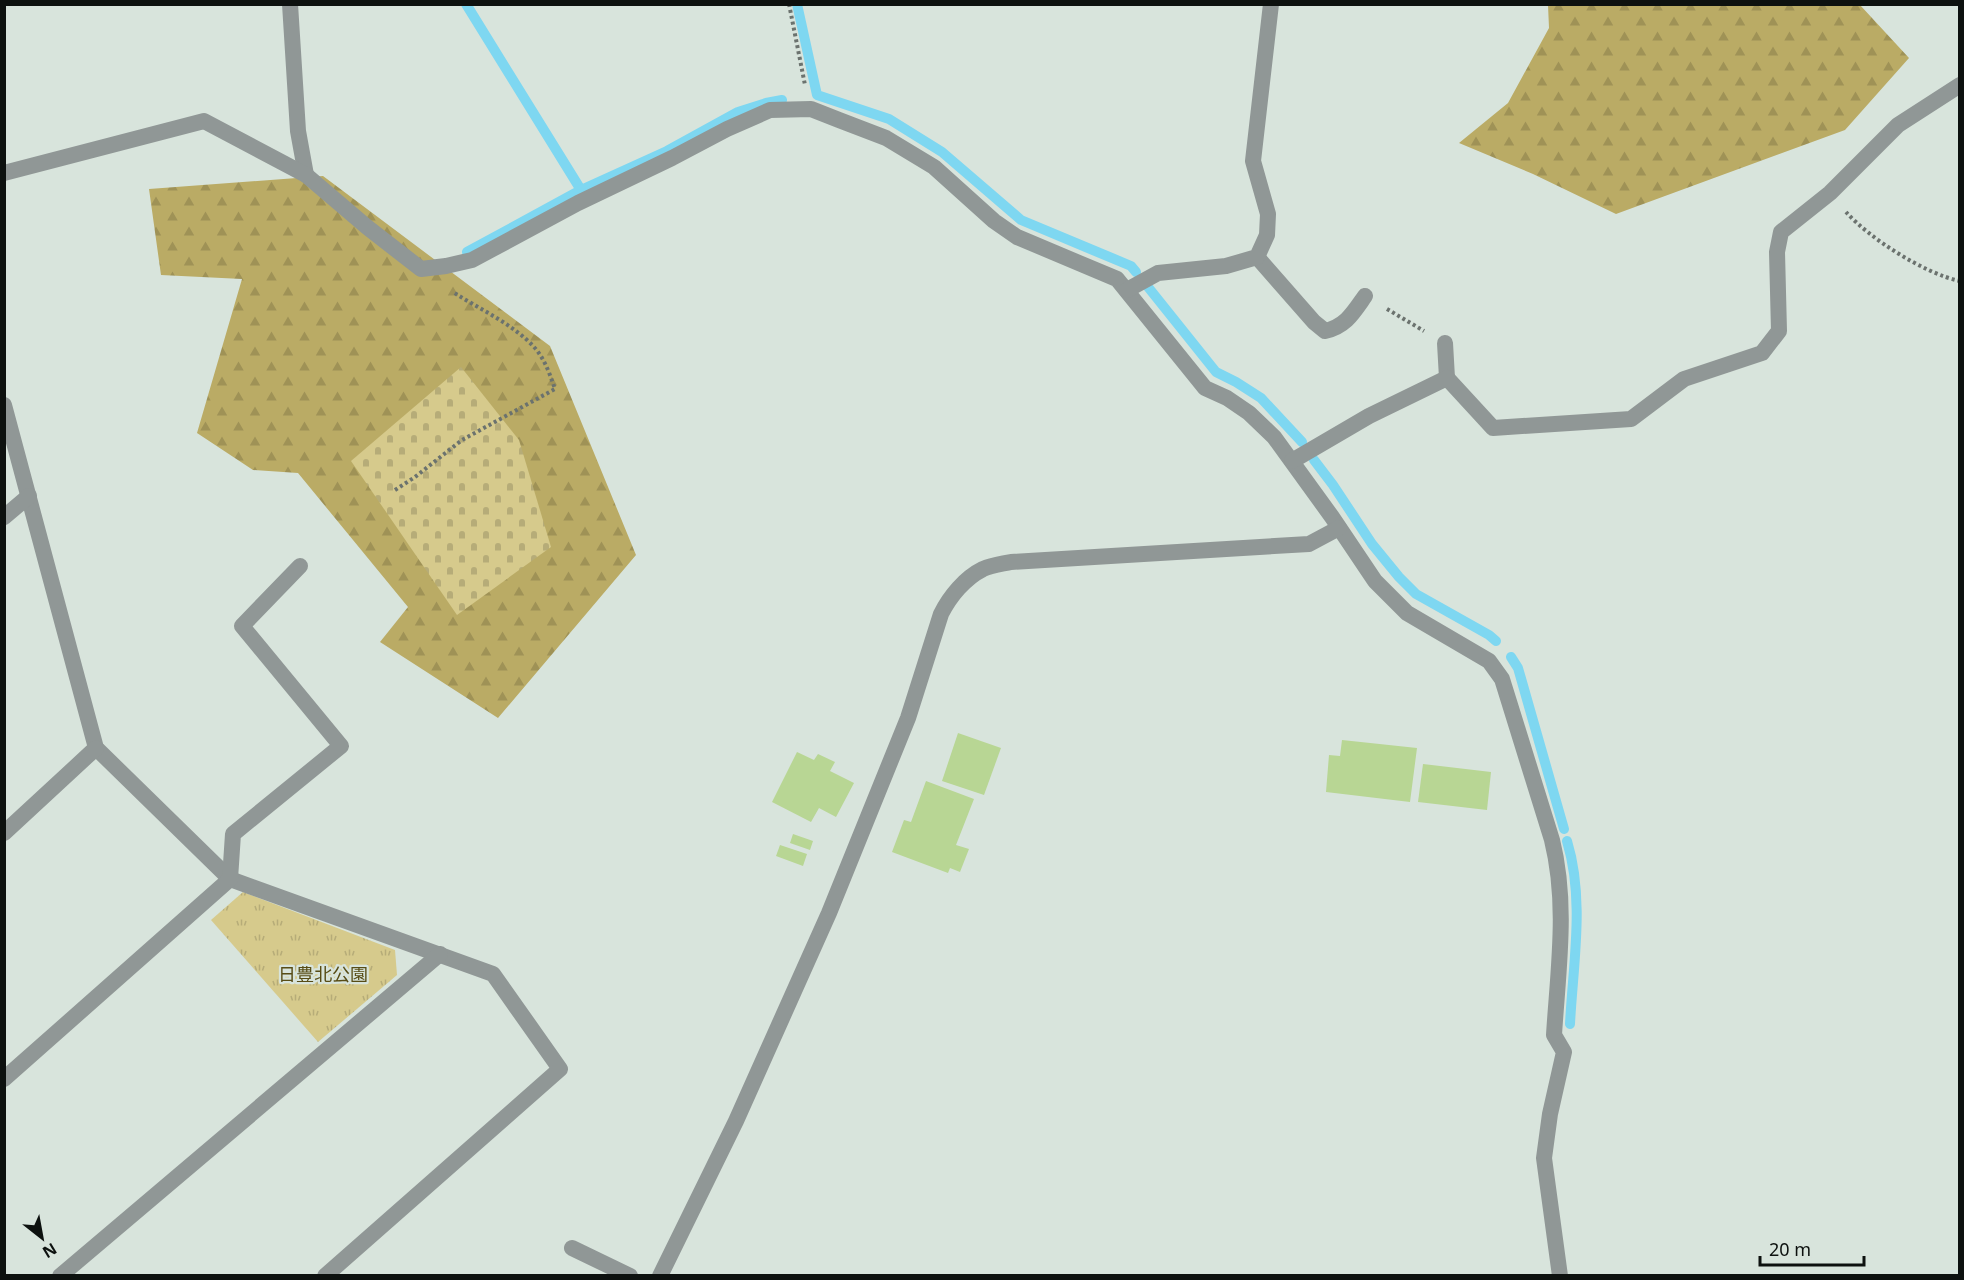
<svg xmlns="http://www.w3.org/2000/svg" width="1964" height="1280" font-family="'Noto Sans','Noto Sans JP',sans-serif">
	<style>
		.grass { fill: url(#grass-tufts) }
		.forest { fill: url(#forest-firs) }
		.cemetery { fill: url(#cemetery-stones) }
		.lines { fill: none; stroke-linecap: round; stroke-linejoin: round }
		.stream { stroke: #7ed7f1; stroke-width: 10 }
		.building { fill: #b8d694 }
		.path { stroke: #6b726e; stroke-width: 4; stroke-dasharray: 3 3; stroke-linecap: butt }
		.minor { stroke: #909796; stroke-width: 16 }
		.labels { text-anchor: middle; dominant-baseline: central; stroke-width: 4.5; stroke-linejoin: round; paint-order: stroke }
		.park-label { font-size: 18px; fill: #574c15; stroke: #d8e4dc }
	</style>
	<defs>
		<pattern id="grass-tufts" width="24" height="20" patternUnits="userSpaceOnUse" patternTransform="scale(1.5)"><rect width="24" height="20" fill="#d6ca8c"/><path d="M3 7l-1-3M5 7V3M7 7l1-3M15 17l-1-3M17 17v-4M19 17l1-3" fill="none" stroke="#b6ac78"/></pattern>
		<pattern id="forest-firs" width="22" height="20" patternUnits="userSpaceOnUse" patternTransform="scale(1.5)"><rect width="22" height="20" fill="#baab65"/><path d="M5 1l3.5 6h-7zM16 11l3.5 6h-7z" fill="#9f9256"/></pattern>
		<pattern id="cemetery-stones" width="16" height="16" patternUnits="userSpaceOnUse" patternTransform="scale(1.5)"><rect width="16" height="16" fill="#d6ca8c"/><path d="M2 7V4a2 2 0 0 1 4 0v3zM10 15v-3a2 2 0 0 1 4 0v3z" fill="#b6ac78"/></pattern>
	</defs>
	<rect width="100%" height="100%" fill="#d8e4dc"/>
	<polygon class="grass" points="243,892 395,950 397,975 318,1042 211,920"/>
	<g class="forest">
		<polygon points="1548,5 1860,5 1909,58 1845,130 1616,214 1533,174 1459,143 1508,103 1549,28"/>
		<polygon points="323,176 550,346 636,555 498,718 380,642 408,607 298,473 253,470 197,433 242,279 161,275 149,189"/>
	</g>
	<polygon class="cemetery" points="461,367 519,440 551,547 457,615 351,461"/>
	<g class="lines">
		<g class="stream">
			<polyline points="466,4 581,190"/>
			<polyline points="797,4 817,95 889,119 942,152 1021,220 1131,266 1136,272"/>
			<polyline points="467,252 581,190 667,151 738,112 766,103 782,100"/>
			<polyline points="1148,287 1216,372 1236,382 1261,398 1302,442"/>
			<polyline points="1314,460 1333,485 1372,544 1399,577 1416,594 1489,635 1496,641"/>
			<polyline points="1511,657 1518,668 1564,829"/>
			<path d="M1567,841C1585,900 1573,964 1570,1024"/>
		</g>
	</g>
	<g class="building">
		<polygon points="958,733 1001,748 984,795 942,781"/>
		<polygon points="1342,740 1417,748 1410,802 1326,792 1329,755 1340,756"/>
		<polygon points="797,752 814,760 818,754 835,762 830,771 854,783 836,817 819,808 811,822 772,802"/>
		<polygon points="1423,764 1491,772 1487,810 1418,802"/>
		<polygon points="926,781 974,799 956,845 969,849 960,872 950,868 948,873 892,852 904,820 911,822"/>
		<polygon points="793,834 813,841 810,850 790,843"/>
		<polygon points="780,845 807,854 803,866 776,856"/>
	</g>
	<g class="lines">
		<g class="path">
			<polyline points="789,4 805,85"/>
			<path d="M1846,212C1869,238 1925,274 1960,281"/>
			<polyline points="1387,309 1424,331"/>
			<path d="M395,490L415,477L462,440L555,389C550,375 545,359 534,347C513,324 479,309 453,292"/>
		</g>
		<g class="minor">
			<polyline points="290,4 298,131 306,175"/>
			<path d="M4,173L204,121L306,175L367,227L421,269L446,266L472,260L578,203L672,158L727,129L770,110L811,109L839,120L886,138L934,167L994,221L1017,237L1117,279L1205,388L1227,398L1249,413L1274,437L1332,517L1375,581L1407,613L1489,661L1502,679L1552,840C1568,904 1558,970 1554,1035L1564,1052L1550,1114L1544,1158L1560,1276"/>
			<path d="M1257,257L1314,322L1325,331C1346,326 1353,313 1365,296"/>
			<polyline points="1127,290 1158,273 1226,266 1257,257 1267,235 1268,214 1253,161 1271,4"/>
			<polyline points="1445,343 1447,378"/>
			<polyline points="4,405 96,748 230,879 493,974 560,1069 325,1276"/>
			<polyline points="1292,461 1369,416 1447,378 1493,428 1631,419 1684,379 1762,353 1779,331 1777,252 1781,232 1830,193 1898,125 1960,85"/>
			<polyline points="4,517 29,496"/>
			<polyline points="4,833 96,748"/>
			<polyline points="4,1079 230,879 233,834 341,746 242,626 300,566"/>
			<polyline points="572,1248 630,1276"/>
			<polyline points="60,1276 440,954"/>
			<path d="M660,1276L736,1121L829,913L908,718L941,614C950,596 965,578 983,569C992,565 1002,564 1011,562L1309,544L1339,528"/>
		</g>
	</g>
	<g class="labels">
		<g class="park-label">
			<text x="323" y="974">日豊北公園</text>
		</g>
	</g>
	<rect width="1964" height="1280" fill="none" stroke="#0d110f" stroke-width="12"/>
	<g transform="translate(42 1238) rotate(149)" stroke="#d8e4dc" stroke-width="4.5" paint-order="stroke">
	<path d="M0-4.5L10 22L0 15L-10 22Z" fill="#0d110f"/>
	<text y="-9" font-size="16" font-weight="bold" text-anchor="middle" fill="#0d110f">N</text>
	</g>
	<path d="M1760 1256v9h104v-9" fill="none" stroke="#0d110f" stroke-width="3"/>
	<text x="1769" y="1256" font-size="18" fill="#0d110f" stroke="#d8e4dc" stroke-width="4.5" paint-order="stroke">20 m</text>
</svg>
